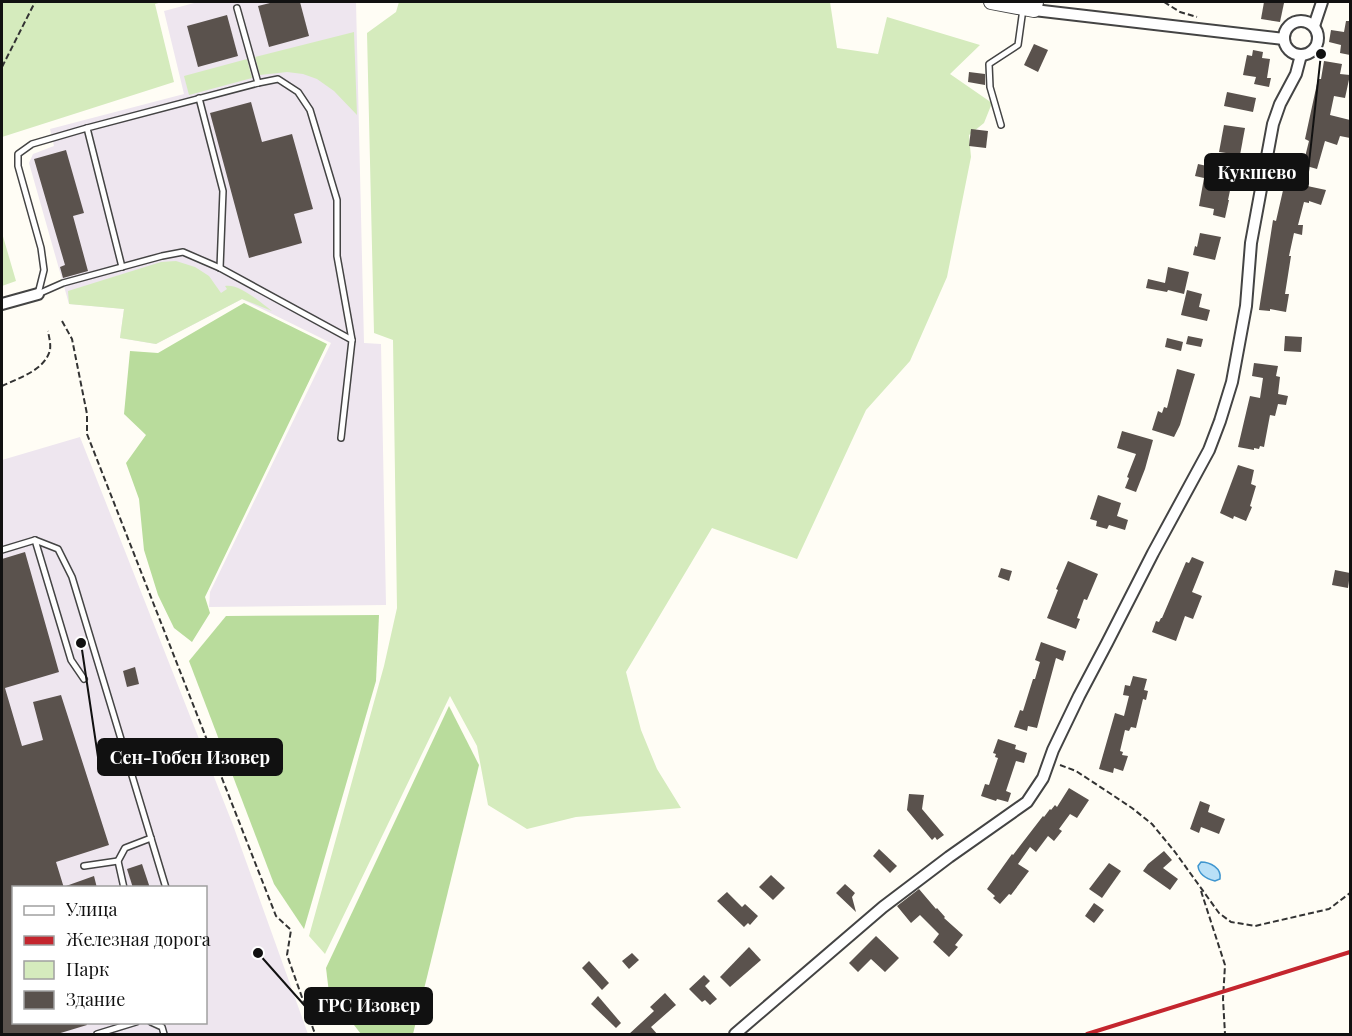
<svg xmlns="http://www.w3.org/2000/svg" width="1352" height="1036" font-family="'Playfair Display',serif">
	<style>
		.industrial { fill: #eee6ef; fill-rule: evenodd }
		.green { fill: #d5ebbd }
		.forest { fill: #b9dc9c }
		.water { fill: #b9e0f7; stroke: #3f96cf; stroke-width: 1.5 }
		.building { fill: #5a524d }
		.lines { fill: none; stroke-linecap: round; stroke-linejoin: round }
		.service-casing { stroke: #444; stroke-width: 8 }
		.minor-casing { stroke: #444; stroke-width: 14 }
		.tertiary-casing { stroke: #444; stroke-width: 16 }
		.path { stroke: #333; stroke-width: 2; stroke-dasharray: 6 3; stroke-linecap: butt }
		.service { stroke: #fff; stroke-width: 5 }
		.minor { stroke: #fff; stroke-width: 10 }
		.tertiary { stroke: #fff; stroke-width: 14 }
		.rail { stroke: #c4262e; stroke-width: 4 }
		.leader { fill: none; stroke: #111; stroke-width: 2 }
		.callout-dot { fill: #111; stroke: #fff; stroke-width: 2 }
		.callout { fill: #111; stroke: #111; stroke-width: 2 }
		.callout-label { font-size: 18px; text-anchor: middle; font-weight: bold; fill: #fff }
	</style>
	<rect width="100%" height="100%" fill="#fffdf5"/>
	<g class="industrial">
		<polygon points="198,2 356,2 364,343 381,344 386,605 209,607 210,592 331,343 242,299 156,344 120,338 124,309 69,304 29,163 33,154 54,146 50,129 184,94 164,11"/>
		<path d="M80,437L233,825L308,1034H2V460ZM14,888H206V1022H14Z"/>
	</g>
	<g class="green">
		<polygon points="2,2 162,2 155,4 174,82 2,137"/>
		<polygon points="399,2 830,2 837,48 878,54 887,17 980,45 950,74 992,103 984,123 969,135 971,157 947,277 910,361 866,410 797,559 712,528 626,672 641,730 657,769 681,808 576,817 527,829 488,805 477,746 450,696 325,954 309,936 384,666 397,608 393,340 374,333 367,33 396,12"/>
		<polygon points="354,32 357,115 334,91 317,79 303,74 287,72 260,75 255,57"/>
		<polygon points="247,59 252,78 189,95 184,76"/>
		<polygon points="2,233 16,281 2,286"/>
		<path d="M176,261L195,267L209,276L221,293L227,289L225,286C239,283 261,303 272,311L242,299L156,344L120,338L124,309L69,304L68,291L161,262Z"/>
	</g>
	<g class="forest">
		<polygon points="244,303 327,344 205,597 210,613 192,642 174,628 158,595 144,550 139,499 126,463 146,435 124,414 130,351 158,353"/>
		<polygon points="379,615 376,681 304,929 274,884 189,661 226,616"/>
		<polygon points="449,706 479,765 413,1034 361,1034 329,993 326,968"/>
	</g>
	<path class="water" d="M1201,862C1210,862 1222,868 1220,879L1215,881C1207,879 1199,875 1198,866Z"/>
	<g class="building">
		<polygon points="274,2 300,2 309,36 269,47 258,6"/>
		<polygon points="1264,2 1284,3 1280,22 1261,19"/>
		<polygon points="227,15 238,56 198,67 187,26"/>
		<polygon points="1346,21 1350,21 1350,55 1340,53 1341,45 1329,42 1331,30 1344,32"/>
		<polygon points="1034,44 1048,50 1038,72 1024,65"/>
		<polygon points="1253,50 1263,52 1262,58 1270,59 1267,78 1271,78 1269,87 1254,84 1256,77 1243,75 1247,55 1252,56"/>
		<polygon points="1324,61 1342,64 1340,74 1350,75 1345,98 1334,96 1330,115 1350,120 1350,138 1340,136 1337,145 1325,141 1317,169 1303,165 1309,141 1305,139 1318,79 1321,79"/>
		<polygon points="969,72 985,74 985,85 968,82"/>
		<polygon points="1227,92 1256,98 1253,112 1224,106"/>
		<polygon points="251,102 262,142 292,134 313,209 294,214 302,243 249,258 210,113"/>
		<polygon points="1224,125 1245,128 1240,155 1219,152"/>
		<polygon points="971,129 988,131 986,148 969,146"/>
		<polygon points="66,150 84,213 73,216 88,271 63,278 60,267 65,265 34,159"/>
		<polygon points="1198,164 1234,172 1228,200 1229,200 1225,218 1213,215 1214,209 1199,206 1204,178 1195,176"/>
		<polygon points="1298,184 1326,190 1321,205 1309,201 1309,203 1304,202 1298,225 1303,225 1302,235 1294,233 1289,256 1291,256 1285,294 1289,294 1286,312 1270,309 1270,311 1259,310 1273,220 1276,221 1284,186 1297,189"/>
		<polygon points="1200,233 1221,237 1215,260 1193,255 1195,246 1197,247"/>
		<polygon points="1168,267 1189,272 1184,294 1168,290 1167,292 1146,288 1148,279 1165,283"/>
		<polygon points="1187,290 1202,294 1199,307 1210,310 1207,321 1181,315"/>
		<polygon points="1188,336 1203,339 1201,347 1186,344"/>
		<polygon points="1285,336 1302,337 1301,352 1284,351"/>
		<polygon points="1167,338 1183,342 1181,351 1165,347"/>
		<polygon points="1254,363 1278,366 1276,376 1280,377 1278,394 1288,396 1286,405 1278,404 1275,416 1270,415 1264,447 1260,446 1259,449 1254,448 1254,450 1238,447 1250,396 1260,398 1263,378 1252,376"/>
		<polygon points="1177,369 1195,374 1180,425 1174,437 1152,430 1158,411 1162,413 1164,407 1167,408"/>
		<polygon points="1122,431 1153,440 1145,469 1136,492 1125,488 1129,478 1127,477 1136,454 1117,448"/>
		<polygon points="1238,465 1254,470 1251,484 1256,486 1250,506 1252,507 1246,521 1234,516 1233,519 1220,513"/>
		<polygon points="1098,495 1121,503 1117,516 1128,520 1125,530 1109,525 1107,529 1096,526 1097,521 1090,519"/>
		<polygon points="25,552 59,672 5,688 22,746 43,740 33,702 61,695 109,845 56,862 64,888 14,888 14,1023 86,1023 87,1025 54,1035 2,1035 2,559"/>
		<polygon points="1192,557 1204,562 1192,592 1202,596 1193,619 1185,616 1176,641 1152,632 1156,621 1159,622 1161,618 1162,618 1186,562 1189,563"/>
		<polygon points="1068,561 1098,574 1087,600 1084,599 1077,618 1080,619 1076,629 1047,618 1058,590 1056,589"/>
		<polygon points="1001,568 1012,571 1009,581 998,577"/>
		<polygon points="1335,570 1350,573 1348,588 1332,585"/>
		<polygon points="1041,642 1066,651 1063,661 1056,658 1037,728 1028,726 1027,731 1014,727 1020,710 1023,711 1033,679 1035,679 1040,662 1035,660"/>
		<polygon points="135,667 139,684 127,687 123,671"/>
		<polygon points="1133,676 1147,679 1144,690 1148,691 1146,700 1143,699 1136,728 1131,727 1129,731 1125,730 1120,751 1123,752 1122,755 1128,756 1123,771 1114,768 1113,773 1099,769 1115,713 1124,716 1129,696 1123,695 1125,685 1130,686"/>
		<polygon points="998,739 1016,745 1015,749 1027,753 1024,763 1016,761 1006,791 1011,793 1008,802 997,799 996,801 981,796 985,784 989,785 998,758 995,757 996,754 993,753"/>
		<polygon points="1069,788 1089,800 1077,818 1070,814 1059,829 1062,831 1054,841 1048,836 1036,852 1030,847 1018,864 1029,871 1011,895 1009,894 1000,904 993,898 995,896 987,889 1012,854 1013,855 1043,816 1044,817 1050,809 1051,810 1055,805 1057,807"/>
		<polygon points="909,794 924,795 922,809 944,835 937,840 935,837 932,840 907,810"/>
		<polygon points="1200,801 1210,805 1208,812 1225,819 1219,834 1201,827 1199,833 1190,829"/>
		<polygon points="879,849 897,866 890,873 873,856"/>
		<polygon points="1164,851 1172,860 1163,868 1178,879 1170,890 1143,871 1148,864"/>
		<polygon points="1109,863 1121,871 1102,898 1089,889"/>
		<polygon points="142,864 150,888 133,888 127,869"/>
		<polygon points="771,875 785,888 773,900 759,887"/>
		<polygon points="94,876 97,888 66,888 66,886"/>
		<polygon points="845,884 855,893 852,897 856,912 836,893"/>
		<polygon points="919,889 936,909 937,908 945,917 944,918 963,935 955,945 958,947 949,957 933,942 939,934 920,915 911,923 897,906"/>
		<polygon points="727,892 742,907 745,904 758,916 750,925 748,923 744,927 717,901"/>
		<polygon points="1094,903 1104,910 1094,923 1085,916"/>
		<polygon points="876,936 899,958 885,972 871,959 858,972 849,963"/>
		<polygon points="749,947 761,960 730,987 720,977"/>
		<polygon points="632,953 639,960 629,969 622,961"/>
		<polygon points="589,961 609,983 602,990 582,968"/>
		<polygon points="704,975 710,981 705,986 717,999 710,1005 705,1000 702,1002 689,989"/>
		<polygon points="665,993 676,1005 651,1027 658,1035 628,1035 654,1011 650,1007"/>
		<polygon points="598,996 621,1023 616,1028 591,1004"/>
	</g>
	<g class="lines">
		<defs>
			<g id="service">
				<polyline points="237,8 258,83"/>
				<polyline points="199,98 223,191 220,268"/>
				<polyline points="1001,125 990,87 989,64 1018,45 1023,9"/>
				<polyline points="122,267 87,128 258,83 278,79 298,92 310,110 337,200 337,256 352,340"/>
				<polyline points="38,294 63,283 162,256 183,252 220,268 352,340 341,438"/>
				<polyline points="38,294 44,270 41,248 18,166 18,154 32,144 87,128"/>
				<polyline points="35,540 71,660 84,679"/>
				<polyline points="2,550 35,540 58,549 72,577 166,888"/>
				<polyline points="84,866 118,861"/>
				<polyline points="124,888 118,861 125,848 151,838"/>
				<polyline points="151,1022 162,1027 164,1034"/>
				<polyline points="97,1034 136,1022"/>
			</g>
			<g id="minor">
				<polyline points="1034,10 1284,39"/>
				<circle cx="1301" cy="38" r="17"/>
				<polyline points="1314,26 1322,2"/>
				<polyline points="2,304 38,294"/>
				<polyline points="735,1034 883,907 949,857 1027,802 1043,778 1053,750 1079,696 1107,643 1153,553 1209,450 1220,421 1232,382 1246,306 1251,243 1273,124 1280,104 1296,74 1301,55"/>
			</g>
			<polyline id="tertiary" points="991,2 1034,10 1036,2"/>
		</defs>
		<use href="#service" class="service-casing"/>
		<use href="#minor" class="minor-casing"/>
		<use href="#tertiary" class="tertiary-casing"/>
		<g class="path">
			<polyline points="1164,2 1180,12 1197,17"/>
			<polyline points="1348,2 1350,2"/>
			<polyline points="2,67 35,2"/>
			<polyline points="62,321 72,339 87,414 87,434 276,916 291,930 287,955 315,1034"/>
			<path d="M2,386C19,378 45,370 50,350C51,344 49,337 48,331"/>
			<polyline points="1060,765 1076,771 1111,794 1132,808 1152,824 1175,852 1219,913 1231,922 1255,926 1329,909 1350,893"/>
			<polyline points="1201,891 1225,965 1223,999 1225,1034"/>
		</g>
		<use href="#service" class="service"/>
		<use href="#minor" class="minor"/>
		<use href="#tertiary" class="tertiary"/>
		<polyline class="rail" points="1087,1034 1350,952"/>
	</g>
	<path class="leader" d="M1321 54L1308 172M81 643L98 757M258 953L305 1006"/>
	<g class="callout-dot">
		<circle cx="1321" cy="54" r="6"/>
		<circle cx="81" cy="643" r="6"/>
		<circle cx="258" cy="953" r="6"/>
	</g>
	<g class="callout">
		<rect x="1205" y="154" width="103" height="36" rx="6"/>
		<rect x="98" y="739" width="184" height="36" rx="6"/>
		<rect x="305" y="988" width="127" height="36" rx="6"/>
	</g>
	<g class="callout-label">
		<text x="1257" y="179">Кукшево</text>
		<text x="190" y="764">Сен-Гобен Изовер</text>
		<text x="369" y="1012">ГРС Изовер</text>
	</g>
	<rect width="1352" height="1036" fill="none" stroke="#111111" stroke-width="6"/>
	<rect x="12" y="886" width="195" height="138" fill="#ffffff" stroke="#a0a0a0" stroke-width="1.5"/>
	<rect x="24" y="906" width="30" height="9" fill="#ffffff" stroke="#a0a0a0" stroke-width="1.5"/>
	<text x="66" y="916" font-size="18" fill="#111111">Улица</text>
	<rect x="24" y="936" width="30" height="9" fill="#c4262e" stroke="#a0a0a0" stroke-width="1.5"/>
	<text x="66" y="946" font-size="18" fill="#111111">Железная дорога</text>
	<rect x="24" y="961" width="30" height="18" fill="#d5ebbd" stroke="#a0a0a0" stroke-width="1.5"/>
	<text x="66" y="976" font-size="18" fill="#111111">Парк</text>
	<rect x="24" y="991" width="30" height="18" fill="#5a524d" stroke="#a0a0a0" stroke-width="1.5"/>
	<text x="66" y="1006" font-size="18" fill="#111111">Здание</text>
</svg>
